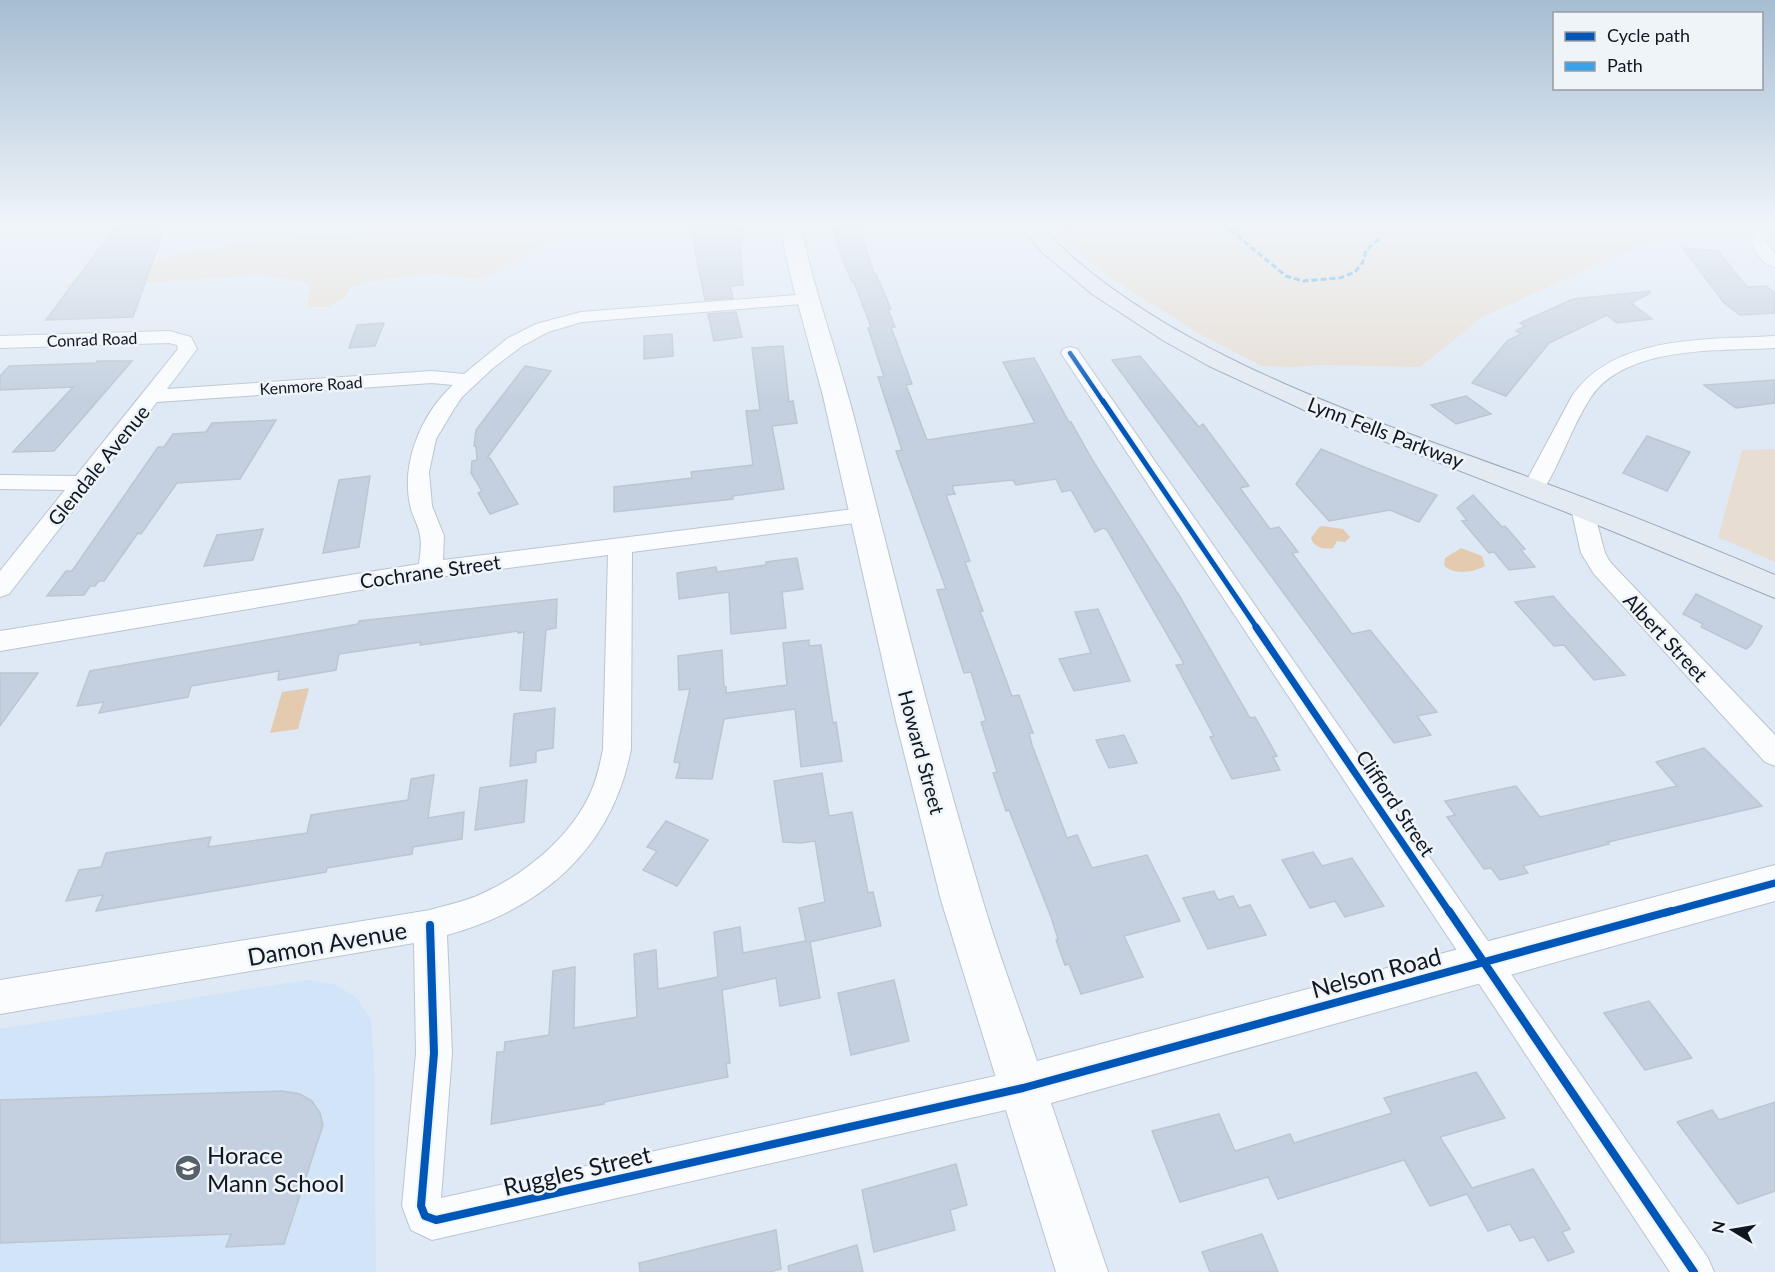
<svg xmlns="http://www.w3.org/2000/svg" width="1775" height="1272" font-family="Lato,sans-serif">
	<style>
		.built { fill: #d2e4f8 }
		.green { fill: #e7ddd3 }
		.water { fill: #e4cbb0 }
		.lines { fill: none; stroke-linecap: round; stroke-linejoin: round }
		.stream { fill: #e4cbb0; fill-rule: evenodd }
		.building { fill: #c4d0df; stroke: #bcc6d0; stroke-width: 1.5 }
		.street-casing { stroke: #bcc5cf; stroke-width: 2 }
		.secondary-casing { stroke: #bcc5cf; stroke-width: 2 }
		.primary-casing { stroke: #9aaaba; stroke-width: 2 }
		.street { fill: #fafcfe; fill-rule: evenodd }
		.secondary { fill: #fafcfe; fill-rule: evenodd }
		.primary { fill: #e3eaf2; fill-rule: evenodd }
		.quiet { stroke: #3da2ea; stroke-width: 3; stroke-dasharray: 6 3; stroke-linecap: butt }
		.cycleway-far3-casing { stroke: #eff4f9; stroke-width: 7 }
		.cycleway-far2-casing { stroke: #eff4f9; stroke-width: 8 }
		.cycleway-far1-casing { stroke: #eff4f9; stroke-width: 10 }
		.cycleway-casing { stroke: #eff4f9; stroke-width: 12 }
		.cycleway-far3 { stroke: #0057b8; stroke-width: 4.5 }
		.cycleway-far2 { stroke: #0057b8; stroke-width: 5 }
		.cycleway-far1 { stroke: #0057b8; stroke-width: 7 }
		.cycleway { stroke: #0057b8; stroke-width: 8 }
		.labels { text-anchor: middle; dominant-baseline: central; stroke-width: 5; stroke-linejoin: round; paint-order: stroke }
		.far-street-label { font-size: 16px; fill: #0f1821; stroke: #eff4f9 }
		.street-label { font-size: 20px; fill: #0f1821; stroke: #eff4f9 }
		.near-street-label { font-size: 24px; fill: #0f1821; stroke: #eff4f9 }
		.near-poi-label { font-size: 24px; fill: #0f1821; stroke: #eff4f9; text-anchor: start }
	</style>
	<rect width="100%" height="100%" fill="#dee9f5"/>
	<polygon class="built" points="306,980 334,984 357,998 371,1020 374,1065 376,1272 0,1272 0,1029"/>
	<g class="green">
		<polygon points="368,224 565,224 560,232 526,255 489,276 475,279 438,274 380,279 353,286 344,297 328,307 307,307 310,284 301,281 260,275 65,288 65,285 96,272 153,263 177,254 276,240 357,233"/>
		<polygon points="1050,224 1722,224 1645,243 1484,316 1420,367 1320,365 1294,367 1261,366 1196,332 1106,275 1069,244"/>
		<polygon points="1775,449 1775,562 1718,537 1742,450"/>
	</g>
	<g class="water">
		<path d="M1322,526L1343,529L1350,537L1345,542L1337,541L1333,548C1324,550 1313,547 1311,538L1319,527Z"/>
		<path d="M1461,548L1482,556L1485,566C1474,572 1453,576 1444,565L1445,558Z"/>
		<polygon points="309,688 298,729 270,733 282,692"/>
	</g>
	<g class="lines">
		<polygon class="stream" points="1076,224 1083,224 1071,230 1066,229"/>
	</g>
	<g class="building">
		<polygon points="166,224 133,317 46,320 116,226"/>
		<polygon points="701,224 747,224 740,248 743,285 730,286 733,298 705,300 690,225"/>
		<polygon points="831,224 858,224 874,274 876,274 891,309 888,309 895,327 891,327 912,384 906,385 927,440 1035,423 1003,362 1034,358 1069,422 1071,422 1093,461 1180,597 1250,718 1255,717 1277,756 1273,757 1280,770 1232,779 1210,737 1214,736 1176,665 1184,664 1107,530 1103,528 1095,532 1071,490 1062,492 1056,479 1016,485 1013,480 952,486 955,494 946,495 970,561 965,562 983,611 980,611 1012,696 1019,695 1033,733 1029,733 1032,745 1067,838 1077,835 1092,868 1147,855 1180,921 1124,936 1143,977 1081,994 1069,964 1065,965 1056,940 1058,939 1051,917 1009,810 1006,811 993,773 997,772 981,722 986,721 971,672 964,673 937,590 946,589 896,451 902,450 878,377 884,377 868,328 871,327 854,282 852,282 841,256"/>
		<polygon points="1683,248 1718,251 1747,287 1766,286 1775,293 1775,313 1740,315 1724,303"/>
		<polygon points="1650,291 1650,293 1631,303 1652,319 1617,323 1607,315 1549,343 1506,396 1472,383 1508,340 1522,334 1516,331 1525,326 1520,323 1573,299"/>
		<polygon points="736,312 742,337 714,341 708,314"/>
		<polygon points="384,323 375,346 349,348 357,325"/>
		<polygon points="672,334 673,356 644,359 644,336"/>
		<polygon points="783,346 789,402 793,401 797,423 772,426 784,489 733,496 733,499 614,512 614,487 692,478 691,472 753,465 746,411 760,410 752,348"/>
		<polygon points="1140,356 1199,427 1203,424 1249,486 1240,488 1270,529 1279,527 1298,552 1292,553 1352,634 1370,630 1437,712 1417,716 1431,735 1394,743 1112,360"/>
		<polygon points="97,361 132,361 54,451 13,452 73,387 0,390 0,376 9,366 96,363"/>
		<polygon points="525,366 551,371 487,458 490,458 518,504 490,514 478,493 482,491 471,473 472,461 477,460 476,446 474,446 476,430"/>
		<polygon points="1775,380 1775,403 1736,408 1704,385"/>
		<polygon points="1466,396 1491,414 1456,424 1431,405"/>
		<polygon points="276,420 240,479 177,483 141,534 138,533 104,581 99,581 95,586 90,586 84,595 47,596 66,571 72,571 158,447 164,447 173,434 206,432 212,423"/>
		<polygon points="1647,436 1690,452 1667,491 1623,473"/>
		<polygon points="1321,449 1369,469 1437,495 1419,522 1390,510 1329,521 1296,484"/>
		<polygon points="370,476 359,547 323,553 339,480"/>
		<polygon points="1473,495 1502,527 1505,526 1525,549 1521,550 1535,567 1509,570 1494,552 1489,553 1462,521 1467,520 1457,508"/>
		<polygon points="263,529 253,560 204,566 217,535"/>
		<polygon points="797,558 803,589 782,592 786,628 731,634 729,592 679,599 677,573 716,567 717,572 766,565 766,562"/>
		<polygon points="1696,594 1762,626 1751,645 1746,649 1701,627 1703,624 1683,614"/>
		<polygon points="1553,596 1567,612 1625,675 1594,680 1564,645 1554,646 1515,602"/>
		<polygon points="557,599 556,628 546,630 541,691 520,690 524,632 518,633 518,631 420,645 421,642 339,654 336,670 278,680 279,671 191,686 188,697 99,713 104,702 77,706 90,671 358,624 359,621"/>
		<polygon points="1098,609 1130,681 1074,691 1059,659 1091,653 1075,612"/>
		<polygon points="809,640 809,646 821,645 833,723 836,722 842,761 801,767 795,709 724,719 712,779 676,778 680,763 674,762 690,689 679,690 678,656 722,650 724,687 726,687 726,693 787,685 783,643"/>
		<polygon points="0,673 38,673 0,726"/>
		<polygon points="555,708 553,748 536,751 536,762 510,766 514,714"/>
		<polygon points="1124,735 1137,763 1109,768 1096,740"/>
		<polygon points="1704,748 1762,806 1608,842 1609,844 1523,866 1528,873 1500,880 1491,868 1484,869 1447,817 1455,815 1445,801 1516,786 1540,817 1677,786 1656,762"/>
		<polygon points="822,773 829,816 852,812 868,893 873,892 881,926 810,942 820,998 780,1006 776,978 722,990 730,1063 726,1064 728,1077 604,1102 604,1104 491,1124 497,1052 504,1052 505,1042 549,1035 553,971 575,967 574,1028 637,1017 634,954 656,950 658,989 718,977 714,932 740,927 743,953 806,941 799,908 825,902 815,841 801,843 783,842 774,781"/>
		<polygon points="434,775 428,818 464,812 462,839 413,847 412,854 327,868 326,872 96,911 103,895 66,901 79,870 101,867 106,853 211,837 208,847 307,833 311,815 408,800 411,779"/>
		<polygon points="527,780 524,822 475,830 480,788"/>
		<polygon points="666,821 708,840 677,886 643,870 657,851 647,847"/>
		<polygon points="1313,852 1322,866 1352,858 1384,906 1345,917 1335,901 1310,908 1282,860"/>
		<polygon points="1214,891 1218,900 1233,896 1239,908 1250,905 1266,935 1208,949 1183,898"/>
		<polygon points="894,980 909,1041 851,1055 838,993"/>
		<polygon points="1649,1001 1692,1058 1645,1070 1604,1013"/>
		<polygon points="1476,1072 1505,1118 1440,1137 1472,1188 1533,1169 1570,1229 1562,1232 1574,1252 1548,1261 1534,1237 1520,1241 1510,1224 1488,1231 1467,1194 1430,1206 1404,1160 1278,1199 1268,1177 1180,1202 1152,1131 1219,1114 1235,1151 1290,1134 1294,1143 1392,1113 1384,1098"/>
		<polygon points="282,1091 300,1094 312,1101 320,1113 323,1125 284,1244 226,1247 231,1234 0,1243 0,1100"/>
		<polygon points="1775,1102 1775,1191 1738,1204 1677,1122 1712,1110 1719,1120"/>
		<polygon points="956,1164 967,1205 950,1210 955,1230 874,1252 862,1190"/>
		<polygon points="776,1230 781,1269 769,1272 640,1272 639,1263"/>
		<polygon points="1262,1234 1278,1272 1210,1272 1202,1252"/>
		<polygon points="857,1245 863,1272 789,1272 788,1266"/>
	</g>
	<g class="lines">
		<defs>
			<g id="street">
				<polygon points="0,224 30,224 28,227 0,233"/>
				<path d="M1775,224V233L1770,235L1766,241L1775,254V267C1762,264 1756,253 1750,241L1758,229Z"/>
				<path d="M808,294L814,295L817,299L814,303L582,322L548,332L522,346L493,368L462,397L454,409L436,439L429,472L432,506L444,536L443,560L862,508L870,510L873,515L870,520L862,522L632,552L631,749C612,849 542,909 447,935L452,1053L441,1198L1023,1070L1036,1075L1041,1088L1036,1101L1023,1106L432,1240L411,1230L402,1206L416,1053L414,943L0,1014V980L430,910C446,905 464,902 479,895C523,876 570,838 590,794C597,779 600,764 603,749L608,555L431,578L0,651V631L419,564C420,555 422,544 420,536C419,525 412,516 410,505C401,463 421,414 453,385L432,383L157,402L9,594L0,597V571L65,490L0,489V475L76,476L178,349L177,345L169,343L0,348V336L169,331L191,337L197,349L167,389L432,371L464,374L508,338L536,324L581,312Z"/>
				<path d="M1775,336V348C1721,351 1626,345 1591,397C1571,427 1561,463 1541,494L1533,496L1525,494L1522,489L1572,396C1615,334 1708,340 1775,336Z"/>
				<polygon points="1070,347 1077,349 1708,1258 1714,1272 1670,1272 1061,353 1063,349"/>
				<polygon points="1582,501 1590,503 1593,508 1605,553 1610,562 1775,735 1775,766 1765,762 1594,574 1581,553 1571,508 1574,503"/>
			</g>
			<path id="secondary" d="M780,224H800C814,292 839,357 856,425C896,583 935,742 982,898C998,953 1019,1007 1037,1061L1775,865V901L1051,1103L1108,1272H1056L941,900L896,721L823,396L790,274Z"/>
			<path id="primary" d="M1017,224H1038C1156,350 1359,415 1517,473C1604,504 1690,539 1775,575V598L1566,512L1304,410L1209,366L1164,341L1092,294L1042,252Z"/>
		</defs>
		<use href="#street" class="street-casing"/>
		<use href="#secondary" class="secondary-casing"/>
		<use href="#primary" class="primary-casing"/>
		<use href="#street" class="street"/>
		<use href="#secondary" class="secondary"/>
		<use href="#primary" class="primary"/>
		<polyline class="quiet" points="1223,224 1286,276 1303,281 1340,278 1355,272 1363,262 1366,250 1381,238"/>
		<defs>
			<polyline id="cycleway-far3" points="1070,353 1104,403"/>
			<polyline id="cycleway-far2" points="1103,401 1257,628"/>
			<g id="cycleway-far1">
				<polyline points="1256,627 1450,913"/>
				<polyline points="1665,913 1775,883"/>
			</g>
			<g id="cycleway">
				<polyline points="1449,911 1694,1272"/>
				<polyline points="430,925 434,1053 421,1206 425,1216 436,1220 1023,1088 1671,911"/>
			</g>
		</defs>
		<use href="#cycleway-far3" class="cycleway-far3-casing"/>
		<use href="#cycleway-far2" class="cycleway-far2-casing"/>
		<use href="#cycleway-far1" class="cycleway-far1-casing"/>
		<use href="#cycleway" class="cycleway-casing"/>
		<use href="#cycleway-far3" class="cycleway-far3"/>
		<use href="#cycleway-far2" class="cycleway-far2"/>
		<use href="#cycleway-far1" class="cycleway-far1"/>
		<use href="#cycleway" class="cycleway"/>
	</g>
	<linearGradient id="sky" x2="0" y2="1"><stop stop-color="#a6bdd2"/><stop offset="0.56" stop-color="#f0f5fa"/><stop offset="1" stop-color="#f0f5fa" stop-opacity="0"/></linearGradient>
	<rect width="1775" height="402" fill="url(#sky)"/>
	<defs>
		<symbol id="school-disc" viewBox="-11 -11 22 22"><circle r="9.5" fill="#57616b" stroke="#eff4f9"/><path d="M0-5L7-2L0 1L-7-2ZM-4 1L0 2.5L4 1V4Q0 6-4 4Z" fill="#fff"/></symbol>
	</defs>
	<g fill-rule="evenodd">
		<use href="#school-disc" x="173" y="1153" width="30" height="30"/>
	</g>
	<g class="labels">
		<g class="far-street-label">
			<text transform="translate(92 339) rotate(-2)">Conrad Road</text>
			<text transform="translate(311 385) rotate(-4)">Kenmore Road</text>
		</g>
		<g class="street-label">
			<text transform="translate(1386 432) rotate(21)">Lynn Fells Parkway</text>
			<text transform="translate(98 465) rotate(-51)">Glendale Avenue</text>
			<text transform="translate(430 571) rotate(-8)">Cochrane Street</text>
			<text transform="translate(1666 637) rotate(47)">Albert Street</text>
			<text transform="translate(922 752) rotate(75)">Howard Street</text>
			<text transform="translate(1396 803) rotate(56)">Clifford Street</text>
		</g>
		<g class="near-street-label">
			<text transform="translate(327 943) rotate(-10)">Damon Avenue</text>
			<text transform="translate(1376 972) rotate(-15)">Nelson Road</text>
			<text transform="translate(577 1170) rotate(-13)">Ruggles Street</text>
		</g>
		<g class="near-poi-label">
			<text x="207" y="1154">Horace<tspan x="207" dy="28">Mann School</tspan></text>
		</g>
	</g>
	<rect x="1553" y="12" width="210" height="78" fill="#eff4f9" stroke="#959ca3" stroke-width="1.5"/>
	<rect x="1565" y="32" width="30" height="9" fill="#0057b8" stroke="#959ca3" stroke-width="1.5"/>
	<text x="1607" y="42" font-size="18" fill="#0f1821">Cycle path</text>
	<rect x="1565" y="62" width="30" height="9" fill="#3da2ea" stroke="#959ca3" stroke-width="1.5"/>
	<text x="1607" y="72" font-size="18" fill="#0f1821">Path</text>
	<g transform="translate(1733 1230) rotate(281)" stroke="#eff4f9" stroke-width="4.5" paint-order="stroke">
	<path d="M0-4.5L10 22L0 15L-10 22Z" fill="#0f1821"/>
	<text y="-9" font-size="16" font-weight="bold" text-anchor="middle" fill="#0f1821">N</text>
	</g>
</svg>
